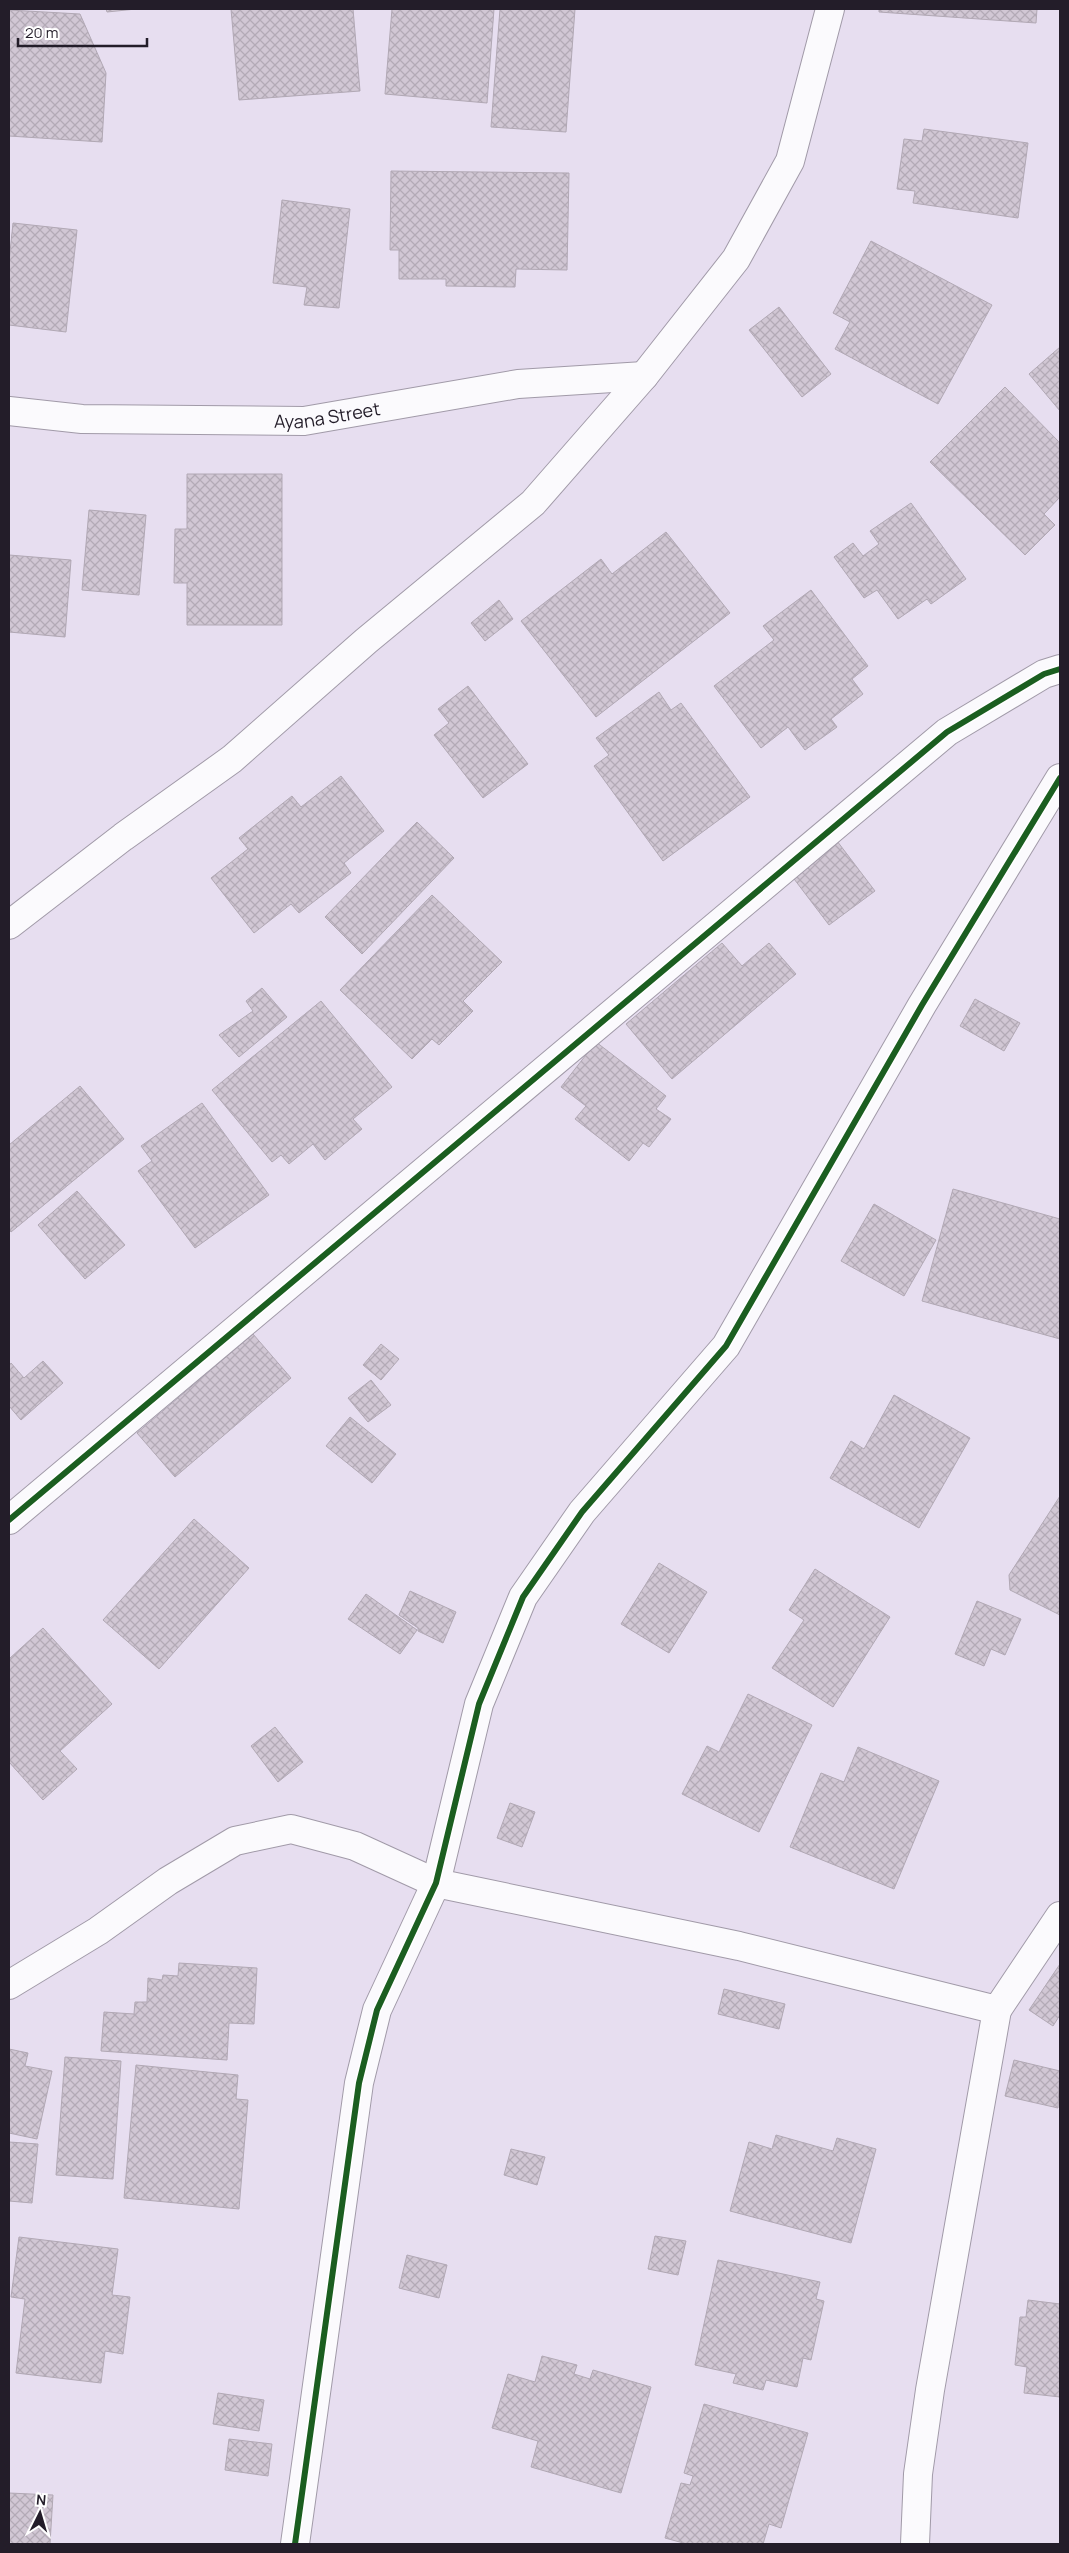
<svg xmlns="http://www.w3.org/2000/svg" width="1069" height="2553" font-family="Manrope,sans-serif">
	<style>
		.building { fill: url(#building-cross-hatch); stroke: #b1a8b4 }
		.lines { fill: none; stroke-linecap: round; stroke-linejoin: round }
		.minor-casing { stroke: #a19aa8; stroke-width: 30 }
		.minor { stroke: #fbfafd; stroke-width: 28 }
		.cycleway-casing { stroke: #fff; stroke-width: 9 }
		.cycleway { stroke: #1b5e20; stroke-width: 6 }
		.labels { text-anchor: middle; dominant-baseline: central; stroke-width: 4.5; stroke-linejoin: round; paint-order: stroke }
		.street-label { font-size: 18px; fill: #231d29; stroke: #fff }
	</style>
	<defs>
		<pattern id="building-cross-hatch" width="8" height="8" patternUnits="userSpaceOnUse" patternTransform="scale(1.25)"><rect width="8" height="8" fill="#d1c7d4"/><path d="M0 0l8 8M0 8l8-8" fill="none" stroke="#b3aab6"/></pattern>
	</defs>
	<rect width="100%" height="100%" fill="#e7def0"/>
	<g class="building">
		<polygon points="106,9 136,9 107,12"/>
		<polygon points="231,9 353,9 360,91 239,100"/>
		<polygon points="392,9 494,9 487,103 385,94"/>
		<polygon points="500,9 575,9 566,132 491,127"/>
		<polygon points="879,9 1037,9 1036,23 879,12"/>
		<polygon points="9,10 80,14 106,73 102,142 9,136"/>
		<polygon points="924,129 1028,143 1018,218 913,203 915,191 897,189 904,139 922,141"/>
		<polygon points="391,171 569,173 567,270 516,269 515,287 446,286 446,279 399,279 399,250 390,250"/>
		<polygon points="282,200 350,209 339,308 304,305 307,287 273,283"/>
		<polygon points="13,223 77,230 66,332 9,325 9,262"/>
		<polygon points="871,241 992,305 938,404 835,349 850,322 833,313"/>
		<polygon points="779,307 831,374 802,397 749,330"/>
		<polygon points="1060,347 1060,411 1029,374"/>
		<polygon points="1005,387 1060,443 1060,497 1044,514 1055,525 1025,555 930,462"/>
		<polygon points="187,474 282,474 282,625 187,625 187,583 174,583 175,529 187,529"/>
		<polygon points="911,503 966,579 931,604 927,599 898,619 877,590 864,598 834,557 853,543 863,556 879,544 870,531"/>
		<polygon points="89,510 146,515 139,595 82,590"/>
		<polygon points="666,532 730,613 596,717 521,621 601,559 612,574"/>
		<polygon points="9,555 71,560 65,637 9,632"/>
		<polygon points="811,590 868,666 852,679 863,694 831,719 837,727 805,750 788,727 761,748 714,686 774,640 763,626"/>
		<polygon points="499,600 513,619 485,641 471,623"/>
		<polygon points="468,686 528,764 483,798 434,735 449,723 438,709"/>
		<polygon points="659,692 671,710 681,703 750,797 663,861 594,766 609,755 596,738"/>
		<polygon points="341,776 384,831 344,863 351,873 299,913 291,904 254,933 211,878 248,849 239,838 292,796 301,807"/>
		<polygon points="417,822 454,858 362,954 325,917"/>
		<polygon points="834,837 875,891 829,925 788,871"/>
		<polygon points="432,895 502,962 463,1001 473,1011 439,1045 432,1039 412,1059 340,990"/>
		<polygon points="722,943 742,966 769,943 796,974 672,1079 626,1024"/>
		<polygon points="262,988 287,1017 239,1057 219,1035 253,1011 246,1001"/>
		<polygon points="975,999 1020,1023 1004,1051 960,1026"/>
		<polygon points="321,1001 392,1087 353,1119 362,1129 325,1160 313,1144 289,1164 281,1155 272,1162 212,1090"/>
		<polygon points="596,1042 666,1096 656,1109 671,1119 649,1147 643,1143 629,1161 575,1119 586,1106 561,1087"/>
		<polygon points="80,1086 124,1139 11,1232 9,1229 9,1145"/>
		<polygon points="202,1103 269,1195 195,1248 138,1171 152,1161 141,1146"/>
		<polygon points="953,1189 1060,1219 1060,1339 922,1301"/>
		<polygon points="77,1191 125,1245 85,1279 38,1225"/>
		<polygon points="874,1204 936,1240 904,1296 841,1261"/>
		<polygon points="253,1334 291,1378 175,1477 137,1433"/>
		<polygon points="381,1344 399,1359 381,1380 363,1365"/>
		<polygon points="43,1361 63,1383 21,1420 9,1406 9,1366 11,1363 24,1378"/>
		<polygon points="371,1380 391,1405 368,1422 348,1398"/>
		<polygon points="894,1395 970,1438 919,1528 830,1478 851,1441 864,1449"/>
		<polygon points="350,1417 396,1454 372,1483 326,1446"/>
		<polygon points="1060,1496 1060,1615 1010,1590 1009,1575"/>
		<polygon points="194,1519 249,1568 159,1669 103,1620"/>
		<polygon points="659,1563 707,1592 669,1653 621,1624"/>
		<polygon points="815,1569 890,1617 833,1707 772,1668 804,1620 789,1610"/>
		<polygon points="410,1591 456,1612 443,1643 418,1631 418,1628 399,1615"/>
		<polygon points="366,1594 417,1630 400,1654 348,1619"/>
		<polygon points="977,1601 1021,1619 1005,1655 991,1649 984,1666 955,1654"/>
		<polygon points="43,1628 112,1704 60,1751 77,1769 43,1800 9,1762 9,1659"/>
		<polygon points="748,1694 812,1725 759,1832 682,1794 707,1746 719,1752"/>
		<polygon points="275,1727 303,1762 278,1782 251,1746"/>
		<polygon points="858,1747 939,1781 894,1889 790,1847 821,1773 844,1782"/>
		<polygon points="510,1803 535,1812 522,1847 497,1838"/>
		<polygon points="179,1963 257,1968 254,2024 229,2023 227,2060 101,2051 104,2012 134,2014 135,2002 147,2002 148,1978 162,1980 163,1975 178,1976"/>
		<polygon points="1060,1964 1060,2015 1053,2026 1029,2010"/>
		<polygon points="724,1989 785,2004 779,2029 718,2014"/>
		<polygon points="9,2049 28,2053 25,2066 52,2071 37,2139 9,2133"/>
		<polygon points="65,2057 121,2061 113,2179 56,2175"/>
		<polygon points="1014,2060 1060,2071 1058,2108 1005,2096"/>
		<polygon points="136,2065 238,2075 236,2099 248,2100 239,2209 124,2198"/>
		<polygon points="776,2135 833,2151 837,2138 876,2149 851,2243 730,2211 749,2142 772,2149"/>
		<polygon points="9,2142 38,2144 32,2203 9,2201"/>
		<polygon points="511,2149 545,2157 537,2185 504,2175"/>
		<polygon points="655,2236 686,2241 678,2275 648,2269"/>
		<polygon points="19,2237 118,2249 112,2295 130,2297 123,2354 105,2351 101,2383 16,2373 25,2299 11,2297"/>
		<polygon points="407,2255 447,2265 439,2298 399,2288"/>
		<polygon points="718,2260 820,2282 816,2299 824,2301 811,2360 803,2358 797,2387 766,2380 763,2390 733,2383 736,2374 695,2365"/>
		<polygon points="1028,2300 1060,2304 1060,2397 1024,2393 1027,2367 1015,2365 1020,2317 1026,2317"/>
		<polygon points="542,2356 577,2365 574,2374 590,2379 593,2370 651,2387 621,2493 531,2467 538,2441 492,2428 508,2374 535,2382"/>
		<polygon points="218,2393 264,2400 259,2431 213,2424"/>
		<polygon points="704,2404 808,2433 781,2528 769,2524 763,2544 687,2544 665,2538 681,2483 690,2485 693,2476 684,2473"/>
		<polygon points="229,2439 272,2444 268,2476 225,2470"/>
		<polygon points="9,2493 53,2495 50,2544 9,2544"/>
	</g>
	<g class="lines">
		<defs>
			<g id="minor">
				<path id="s1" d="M9,411L82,419L304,421L518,384L644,376"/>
				<polyline points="9,925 123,837 232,759 366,641 533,503 644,376 736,259 790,161 830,9"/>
				<polyline points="9,1520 947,732 1044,674 1060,669"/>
				<polyline points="9,1985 98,1931 168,1881 235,1841 291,1829 355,1846 436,1883 739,1946 997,2010 1060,1916"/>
				<polyline points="295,2544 359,2083 377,2010 436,1883 479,1704 523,1597 582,1512 726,1346 922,1005 1060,778"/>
				<polyline points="915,2544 918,2474 930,2390 997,2010"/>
			</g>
		</defs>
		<use href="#minor" class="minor-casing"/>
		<use href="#minor" class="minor"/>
		<defs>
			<g id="cycleway">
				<polyline points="9,1520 947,732 1044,674 1060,669"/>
				<polyline points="295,2544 359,2083 377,2010 436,1883 479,1704 523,1597 582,1512 726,1346 922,1005 1060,778"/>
			</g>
		</defs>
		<use href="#cycleway" class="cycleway-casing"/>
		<use href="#cycleway" class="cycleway"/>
	</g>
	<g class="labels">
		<g class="street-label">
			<text stroke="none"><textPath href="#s1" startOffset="319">Ayana Street</textPath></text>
		</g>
	</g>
	<rect width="1069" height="2553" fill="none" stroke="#231d29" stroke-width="20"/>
	<g transform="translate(40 2513) rotate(5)" stroke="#ffffff" stroke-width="4" paint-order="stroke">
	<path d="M0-4L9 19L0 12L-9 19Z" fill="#231d29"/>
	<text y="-8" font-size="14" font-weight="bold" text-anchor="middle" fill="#231d29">N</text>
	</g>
	<path d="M18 38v8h129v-8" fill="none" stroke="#231d29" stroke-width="2.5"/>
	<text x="25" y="38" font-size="15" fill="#231d29" stroke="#ffffff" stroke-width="4" paint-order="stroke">20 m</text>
</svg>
